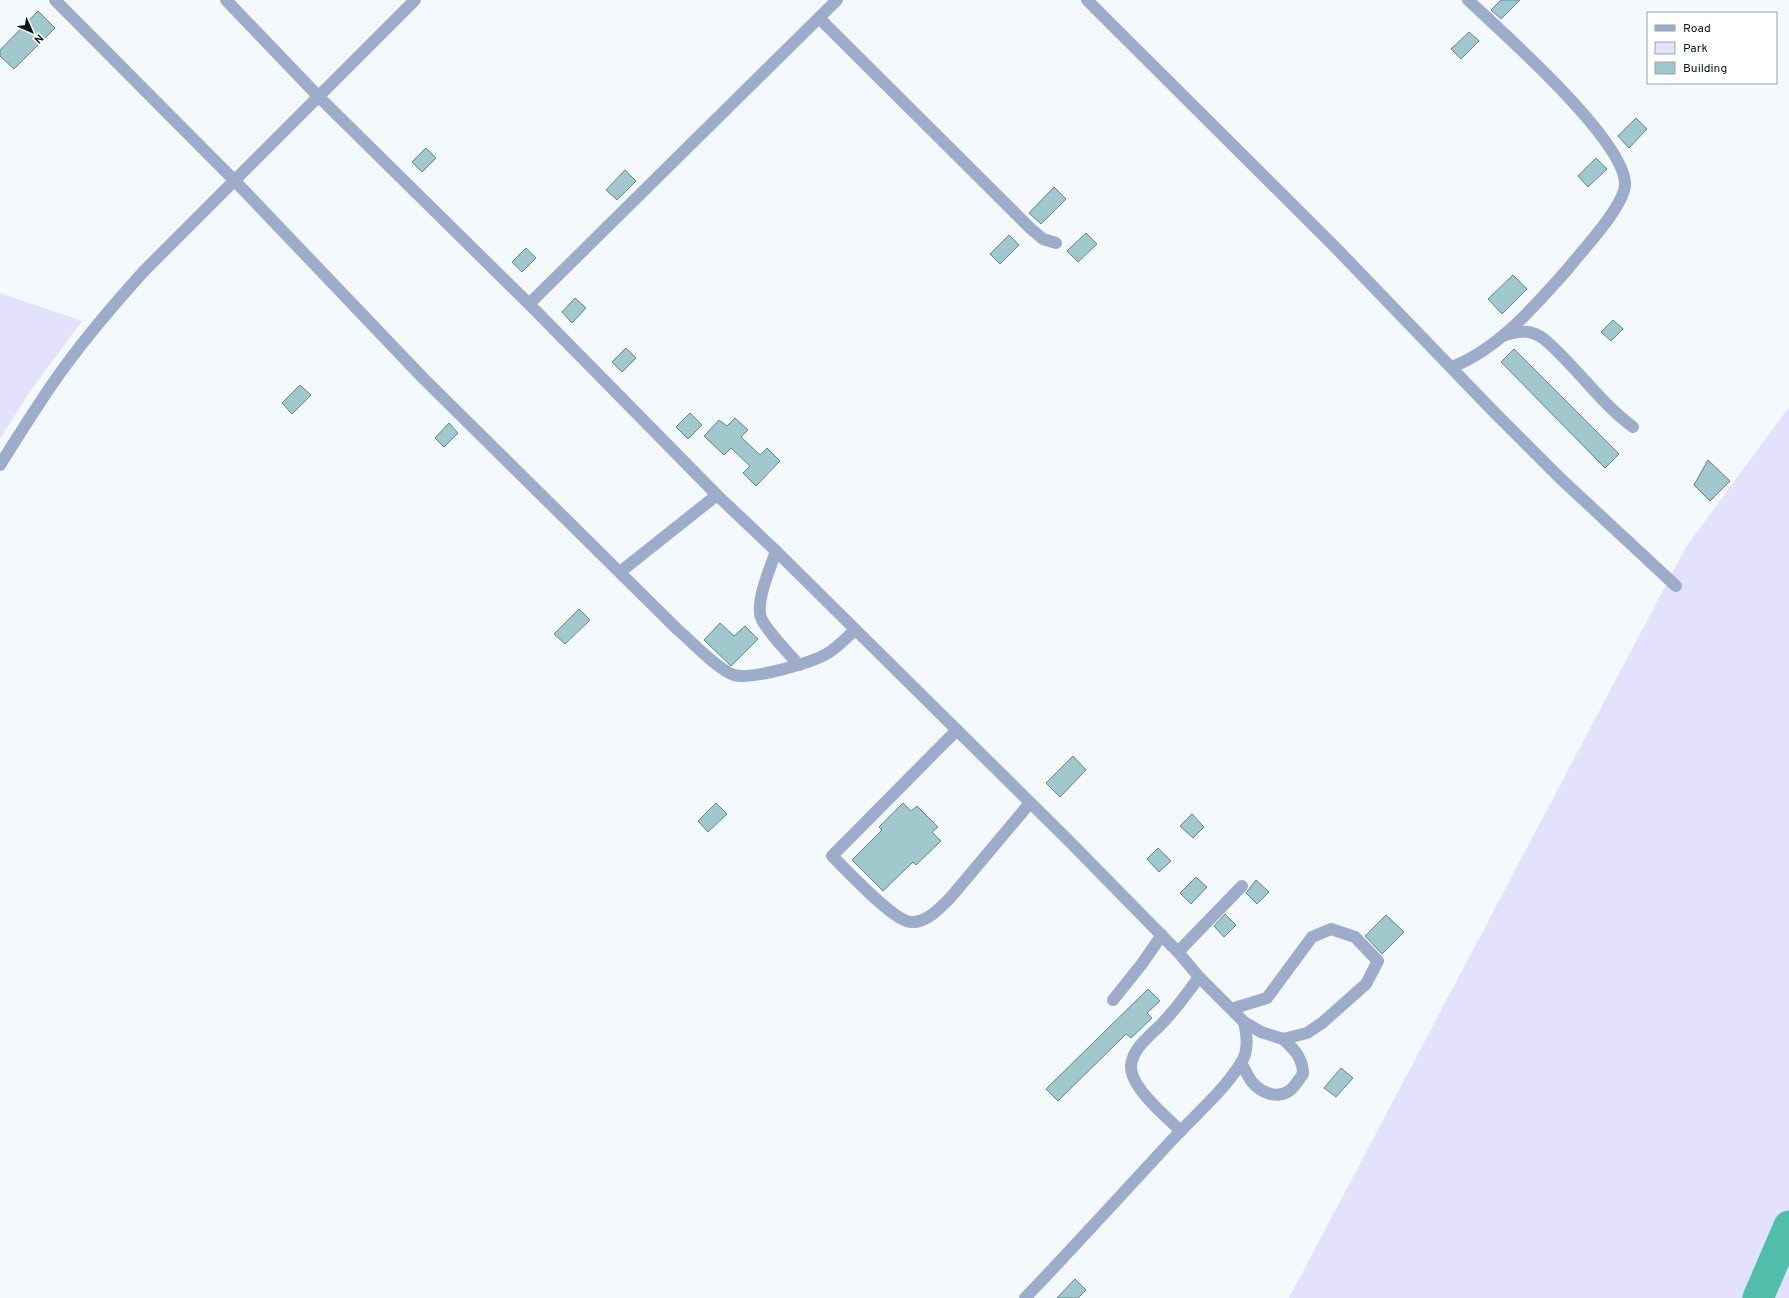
<svg xmlns="http://www.w3.org/2000/svg" width="1789" height="1298" font-family="Overpass,sans-serif">
	<style>
		.green { fill: #e4e1fd }
		.lines { fill: none; stroke-linecap: round; stroke-linejoin: round }
		.river { stroke: #50beaa; stroke-width: 31 }
		.building { fill: #a1c8cd; stroke: #62878c }
		.minor { stroke: #9cacca; stroke-width: 12 }
	</style>
	<rect width="100%" height="100%" fill="#f3f9fc"/>
	<g class="green">
		<polygon points="0,293 82,321 28,394 0,439"/>
		<polygon points="1789,407 1789,1298 1289,1298 1686,547"/>
	</g>
	<g class="lines">
		<polyline class="river" points="1758,1298 1789,1226"/>
	</g>
	<g class="building">
		<polygon points="1501,0 1520,0 1501,19 1491,10"/>
		<polygon points="38,11 55,28 14,69 0,56 0,50"/>
		<polygon points="1469,32 1479,41 1461,59 1451,49"/>
		<polygon points="1636,118 1647,129 1629,148 1618,136"/>
		<polygon points="426,148 436,158 422,172 412,162"/>
		<polygon points="1596,158 1607,169 1588,187 1578,176"/>
		<polygon points="625,170 636,181 617,200 606,190"/>
		<polygon points="1054,187 1066,199 1041,224 1029,213"/>
		<polygon points="1086,233 1097,244 1078,262 1067,251"/>
		<polygon points="1009,235 1019,245 1000,264 990,254"/>
		<polygon points="526,248 536,258 522,272 512,262"/>
		<polygon points="1513,275 1527,289 1502,314 1488,299"/>
		<polygon points="575,298 586,308 572,323 562,312"/>
		<polygon points="1613,320 1623,329 1611,341 1601,332"/>
		<polygon points="626,348 636,358 622,372 612,362"/>
		<polygon points="1514,349 1619,454 1605,468 1501,362"/>
		<polygon points="300,385 311,395 292,414 282,403"/>
		<polygon points="690,413 702,425 688,439 676,427"/>
		<polygon points="735,418 748,430 741,437 760,455 767,448 780,461 756,486 743,473 750,466 731,448 724,455 704,436 719,420 727,426"/>
		<polygon points="449,423 458,433 444,447 435,438"/>
		<polygon points="1708,460 1730,481 1710,501 1694,485"/>
		<polygon points="579,609 590,620 565,644 554,634"/>
		<polygon points="720,623 734,636 745,626 758,639 731,666 704,640"/>
		<polygon points="1073,756 1086,770 1060,797 1046,783"/>
		<polygon points="716,803 727,814 708,832 698,821"/>
		<polygon points="903,803 911,811 917,806 938,827 932,832 941,841 916,865 913,862 883,891 852,860 882,830 879,827"/>
		<polygon points="1192,814 1204,827 1193,838 1180,826"/>
		<polygon points="1158,848 1171,861 1159,872 1147,859"/>
		<polygon points="1196,877 1207,887 1191,904 1180,893"/>
		<polygon points="1256,880 1269,892 1257,904 1246,893"/>
		<polygon points="1225,914 1236,925 1224,937 1214,926"/>
		<polygon points="1386,915 1404,932 1382,954 1365,936"/>
		<polygon points="1148,989 1160,1001 1147,1013 1152,1018 1131,1038 1126,1034 1058,1101 1046,1089"/>
		<polygon points="1341,1068 1353,1078 1336,1097 1324,1088"/>
		<polygon points="1075,1279 1086,1290 1078,1298 1057,1298"/>
	</g>
	<g class="lines">
		<g class="minor">
			<path d="M55,0L234,180L423,378L677,629C690,640 718,670 734,675C751,680 812,663 828,653C838,647 847,637 855,630"/>
			<polyline points="226,0 318,96 529,304 717,495 776,551 1069,841 1178,952 1199,977 1244,1022 1261,1032 1283,1039 1307,1033 1322,1023 1366,984 1378,961 1355,937 1331,929 1312,937 1267,998 1231,1009"/>
			<polyline points="1087,0 1335,247 1492,410 1561,479 1676,586"/>
			<polyline points="819,18 1030,228 1043,239 1056,243"/>
			<polyline points="529,304 837,0"/>
			<path d="M1505,335C1520,330 1532,330 1544,339C1576,366 1599,402 1633,427"/>
			<path d="M1452,367C1498,349 1533,308 1566,271C1580,253 1625,206 1625,184C1625,140 1502,32 1468,0"/>
			<path d="M0,465C21,432 42,397 66,365C90,332 117,301 144,271L415,0"/>
			<path d="M776,551C770,569 758,595 760,614C761,625 790,655 799,665"/>
			<polyline points="620,572 717,495"/>
			<path d="M957,730L832,856C847,870 893,921 911,922C927,923 941,907 951,897L1030,803"/>
			<polyline points="1178,952 1242,886"/>
			<polyline points="1113,1000 1141,965 1162,935"/>
			<path d="M1241,1063C1245,1069 1248,1077 1252,1082C1261,1093 1277,1099 1289,1091C1295,1087 1299,1079 1303,1074C1303,1058 1294,1049 1283,1039"/>
			<path d="M1181,1131C1167,1118 1130,1087 1131,1066C1133,1045 1155,1033 1167,1018C1179,1005 1189,991 1199,977"/>
			<path d="M1025,1298C1075,1246 1123,1193 1172,1140C1195,1115 1222,1093 1241,1063C1249,1051 1247,1036 1244,1022"/>
		</g>
	</g>
	<rect x="1647" y="12" width="130" height="72" fill="#ffffff" stroke="#9da1a4"/>
	<rect x="1655" y="25" width="20" height="6" fill="#9cacca" stroke="#9da1a4"/>
	<text x="1683" y="32" font-size="12" fill="#0a151b">Road</text>
	<rect x="1655" y="42" width="20" height="12" fill="#e4e1fd" stroke="#9da1a4"/>
	<text x="1683" y="52" font-size="12" fill="#0a151b">Park</text>
	<rect x="1655" y="62" width="20" height="12" fill="#a1c8cd" stroke="#9da1a4"/>
	<text x="1683" y="72" font-size="12" fill="#0a151b">Building</text>
	<g transform="translate(32 32) rotate(135)" stroke="#ffffff" stroke-width="3" paint-order="stroke">
	<path d="M0-3L7 15L0 10L-7 15Z" fill="#0a151b"/>
	<text y="-6" font-size="11" font-weight="bold" text-anchor="middle" fill="#0a151b">N</text>
	</g>
</svg>
